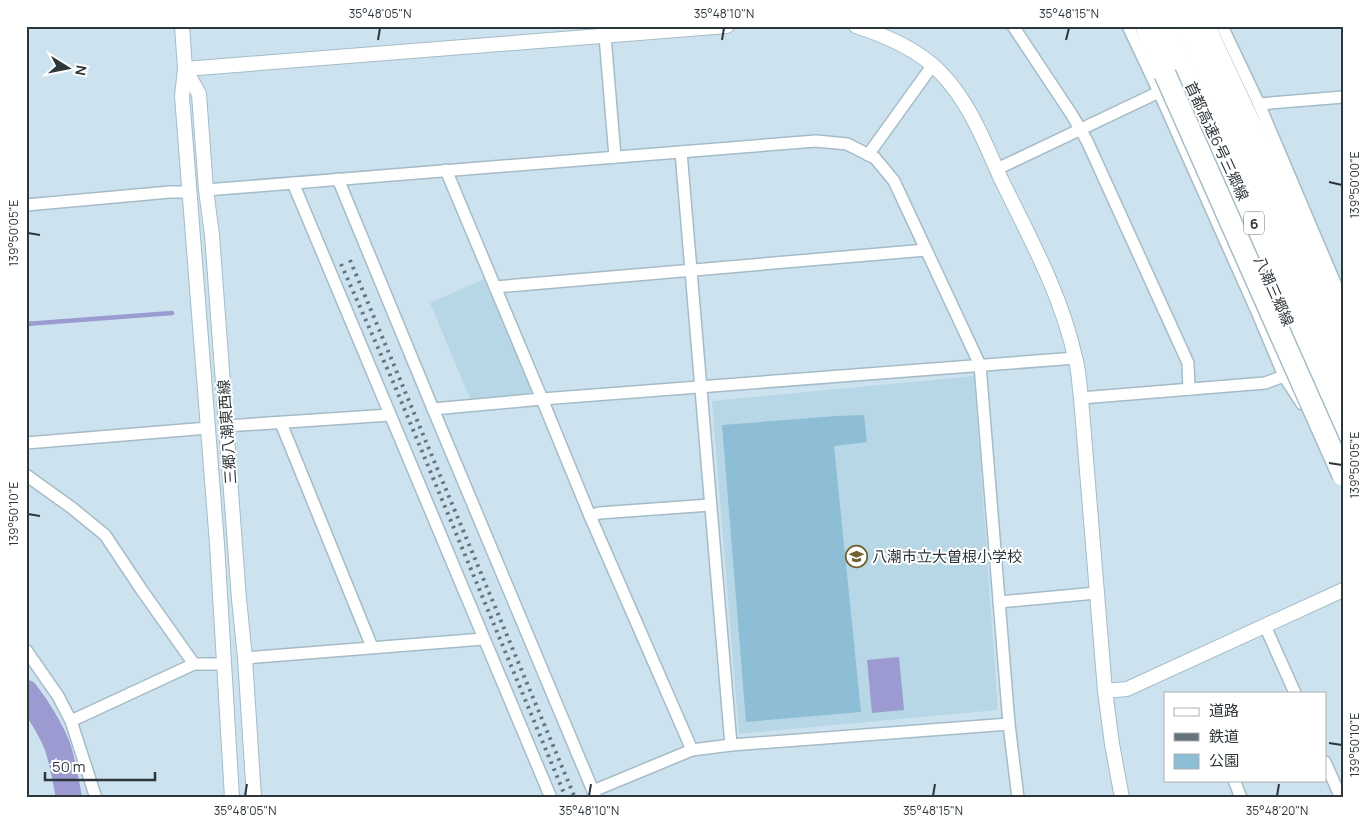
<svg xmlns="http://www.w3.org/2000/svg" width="1369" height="824" font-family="Manrope,'Noto Sans JP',sans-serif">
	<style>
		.built { fill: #b7d7e6 }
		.green { fill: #8dbed6 }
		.water { fill: #9b9bd1 }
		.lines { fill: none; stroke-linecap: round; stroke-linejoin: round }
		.stream { stroke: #9b9bd1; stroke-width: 4.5 }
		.river { stroke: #9b9bd1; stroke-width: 26 }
		.minor-casing { stroke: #a5bcc7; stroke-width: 14 }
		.tertiary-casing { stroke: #a5bcc7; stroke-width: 16 }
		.secondary-casing { stroke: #a5bcc7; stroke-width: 19 }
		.motorway-casing { stroke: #a5bcc7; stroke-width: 24 }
		.minor { stroke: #fff; stroke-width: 11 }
		.tertiary { stroke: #fff; stroke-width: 14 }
		.secondary { stroke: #fff; stroke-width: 16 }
		.motorway { stroke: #fff; stroke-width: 21 }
		.rail { stroke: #65737a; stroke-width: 4; stroke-dasharray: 2.5 5; stroke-linecap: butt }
		.motorway-bridge-casing { stroke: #a5bcc7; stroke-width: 24; stroke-linecap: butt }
		.motorway-bridge { stroke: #fff; stroke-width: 21 }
		.ticks { fill: none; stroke: #2d363b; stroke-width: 2 }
		.labels { text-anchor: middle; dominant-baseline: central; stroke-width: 4; stroke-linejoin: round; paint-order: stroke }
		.shield { fill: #fff; stroke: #6c7276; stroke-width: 1 }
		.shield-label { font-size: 14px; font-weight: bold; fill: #2d363b }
		.street-label { font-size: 15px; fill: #2d363b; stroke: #fff }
		.poi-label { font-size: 15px; fill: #2d363b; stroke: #fff; text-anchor: start }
		.neatline { fill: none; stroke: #2d363b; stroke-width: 2 }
		.ticks-label { font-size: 12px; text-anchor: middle; fill: #2d363b }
	</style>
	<rect width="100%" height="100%" fill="#cce3ef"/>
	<g class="built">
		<polygon points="484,279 532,390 528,396 471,401 430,303"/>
		<polygon points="974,376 998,710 739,734 712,401"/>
	</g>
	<polygon class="green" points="864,415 867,442 834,446 861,712 746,722 722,425 836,416"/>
	<polygon class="water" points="899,657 904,710 872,713 867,660"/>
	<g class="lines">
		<polyline class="stream" points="26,324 172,313"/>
		<path class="river" d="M26,693C37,707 52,731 58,748C63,764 66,781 69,798"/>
		<defs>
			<g id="minor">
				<polyline points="1013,26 1072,115 1087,141 1188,363 1189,389"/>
				<polyline points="1128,26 1159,92 1258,314 1284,376 1302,404"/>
				<polyline points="1222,26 1259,104 1343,302"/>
				<polyline points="605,36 615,157"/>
				<polyline points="1259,104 1343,97"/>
				<polyline points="681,152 731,745"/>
				<polyline points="868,155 932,66"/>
				<polyline points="997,169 1159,92"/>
				<polyline points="446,170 542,399 590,516 692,750"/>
				<polyline points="338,179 433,409 596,798"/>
				<polyline points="293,183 551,798"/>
				<polyline points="206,190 816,141 847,144 875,158 894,181 980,365 1009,724 1018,798"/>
				<polyline points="26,205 170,192 189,192"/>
				<polyline points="495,287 926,250"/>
				<polyline points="1081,398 1265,383 1284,376"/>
				<polyline points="433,409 542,399 1076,358"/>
				<polyline points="281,423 372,647"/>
				<polyline points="226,426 390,415"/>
				<polyline points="26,443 208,428"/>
				<polyline points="26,475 72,508 105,535 141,589 194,664"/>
				<polyline points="590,516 599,513 710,505"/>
				<polyline points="999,602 1096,593"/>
				<polyline points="1265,626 1295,693"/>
				<polyline points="26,650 58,696 71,721 96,798"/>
				<polyline points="245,658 483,639"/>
				<polyline points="71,721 194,664 225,664"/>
				<polyline points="1325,762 1341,798"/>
				<polyline points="1234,780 1241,798"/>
				<polyline points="593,791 692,750 731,745 1009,724"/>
			</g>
			<g id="tertiary">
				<polyline points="182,26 185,69 182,96 217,544 232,798"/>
				<path d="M856,26C884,35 918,50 939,71C969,101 984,141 1001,179C1029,236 1061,294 1075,357C1079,370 1079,384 1081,398L1105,691L1112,744L1122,798"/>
				<polyline points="185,69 199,94 206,190 212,235 239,599 245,658 254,798"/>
				<polyline points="185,69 727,26"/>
				<polyline points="1105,691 1127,689 1343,590"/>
			</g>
			<g id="secondary">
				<polyline points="1259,256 1343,449"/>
				<polyline points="1330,321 1343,351"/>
			</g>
			<g id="motorway">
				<polyline points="1146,26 1165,74"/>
				<polyline points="1163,26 1305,331 1343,421"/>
				<polyline points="1186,26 1272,214 1343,381"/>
				<polyline points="1204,26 1258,141 1343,332"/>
			</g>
		</defs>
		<use href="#minor" class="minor-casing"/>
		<use href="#tertiary" class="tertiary-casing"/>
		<use href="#secondary" class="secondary-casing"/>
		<use href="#motorway" class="motorway-casing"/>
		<use href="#minor" class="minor"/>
		<use href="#tertiary" class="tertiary"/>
		<use href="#secondary" class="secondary"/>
		<use href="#motorway" class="motorway"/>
		<g class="rail">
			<polyline points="350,260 575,798"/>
			<polyline points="341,264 394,384 566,798"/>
		</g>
		<defs>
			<polyline id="motorway-bridge" points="1165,74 1343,475"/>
		</defs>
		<use href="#motorway-bridge" class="motorway-bridge-casing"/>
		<use href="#motorway-bridge" class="motorway-bridge"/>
	</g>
	<path class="ticks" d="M378,40L380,28M722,40L724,28M1066,40L1069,28M1329,182L1342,185M28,233L40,235M1329,463L1342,465M28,514L40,516M1329,743L1342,745M245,796L247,784M589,796L591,784M933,796L935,784M1277,796L1279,784"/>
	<defs>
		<symbol id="school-ring" viewBox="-11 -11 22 22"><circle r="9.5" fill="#fff" stroke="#71612e" stroke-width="1.5"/><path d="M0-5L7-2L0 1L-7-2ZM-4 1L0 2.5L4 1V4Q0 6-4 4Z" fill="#71612e"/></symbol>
	</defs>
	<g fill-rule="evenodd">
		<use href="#school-ring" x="844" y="544" width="25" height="25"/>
	</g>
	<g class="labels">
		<rect class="shield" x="1244" y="211.5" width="20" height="23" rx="4"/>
		<g class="shield-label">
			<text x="1254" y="223">6</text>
		</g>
		<g class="street-label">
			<text transform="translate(1217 141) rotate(65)">首都高速6号三郷線</text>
			<text transform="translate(1274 291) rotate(66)">八潮三郷線</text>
			<text transform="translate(227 432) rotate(-94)">三郷八潮東西線</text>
		</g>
		<g class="poi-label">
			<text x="872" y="556">八潮市立大曽根小学校</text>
		</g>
	</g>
	<rect width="1369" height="824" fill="none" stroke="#ffffff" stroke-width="55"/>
	<rect x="1164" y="692" width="162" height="90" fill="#ffffff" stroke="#abafb1"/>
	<rect x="1174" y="708" width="25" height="8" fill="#ffffff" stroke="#abafb1"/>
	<text x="1209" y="716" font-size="15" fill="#2d363b">道路</text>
	<rect x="1174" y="733" width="25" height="8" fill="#65737a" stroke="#abafb1"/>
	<text x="1209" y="742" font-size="15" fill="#2d363b">鉄道</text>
	<rect x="1174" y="754" width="25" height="15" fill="#8dbed6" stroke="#abafb1"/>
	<text x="1209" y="766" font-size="15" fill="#2d363b">公園</text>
	<g transform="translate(68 68) rotate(100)" stroke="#ffffff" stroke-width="4" paint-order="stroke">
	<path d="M0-4L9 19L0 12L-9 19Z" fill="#2d363b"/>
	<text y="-8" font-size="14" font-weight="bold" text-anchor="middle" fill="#2d363b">N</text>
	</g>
	<path d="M45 772v8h110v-8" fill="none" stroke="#2d363b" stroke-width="2.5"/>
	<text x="52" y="772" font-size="15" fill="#2d363b" stroke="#ffffff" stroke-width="4" paint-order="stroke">50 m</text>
	<rect x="28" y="28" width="1314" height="768" class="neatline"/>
	<g class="ticks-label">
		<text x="380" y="18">35°48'05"N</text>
		<text x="724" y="18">35°48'10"N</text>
		<text x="1069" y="18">35°48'15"N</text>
		<text transform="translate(1355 185) rotate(-90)" y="4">139°50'00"E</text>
		<text transform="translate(14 233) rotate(-90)" y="4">139°50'05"E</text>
		<text transform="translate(1355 465) rotate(-90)" y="4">139°50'05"E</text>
		<text transform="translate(14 514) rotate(-90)" y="4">139°50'10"E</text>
		<text transform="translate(1355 745) rotate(-90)" y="4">139°50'10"E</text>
		<text x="245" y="815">35°48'05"N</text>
		<text x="589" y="815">35°48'10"N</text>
		<text x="933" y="815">35°48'15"N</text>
		<text x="1277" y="815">35°48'20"N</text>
	</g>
</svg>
